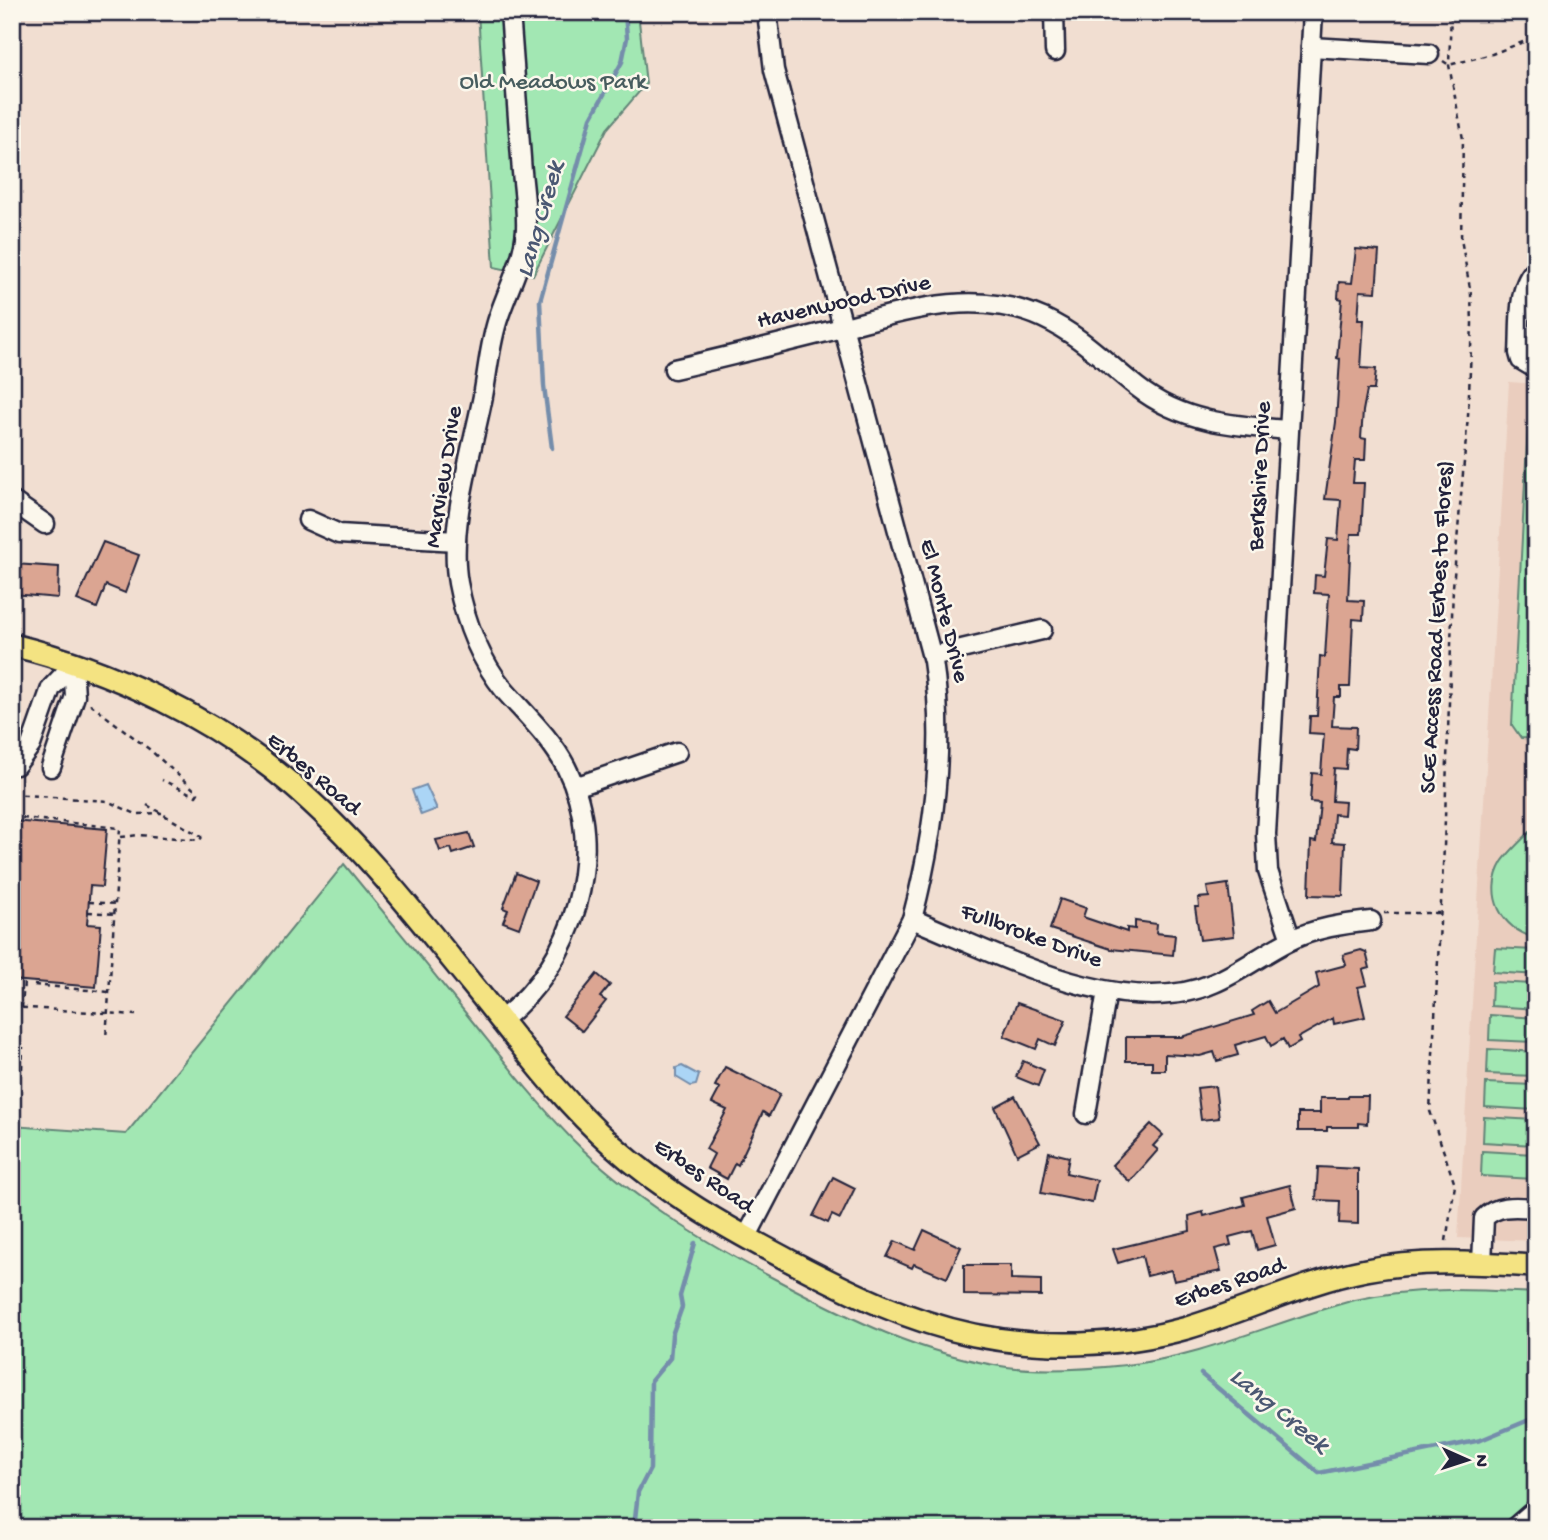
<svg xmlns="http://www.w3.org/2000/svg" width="1548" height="1540" font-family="'Gochi Hand',sans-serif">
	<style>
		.built { fill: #eacdbe }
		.green { fill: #a2e7b3; stroke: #628477; stroke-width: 2 }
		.water { fill: #abd5f6; stroke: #748dab; stroke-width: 2 }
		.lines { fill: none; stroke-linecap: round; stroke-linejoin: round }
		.stream { stroke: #748dab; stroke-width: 4.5 }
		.building { fill: #dba592; stroke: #22223b; stroke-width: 2 }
		.minor-casing { stroke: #22223b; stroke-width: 23 }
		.major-casing { stroke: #22223b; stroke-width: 26 }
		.path { stroke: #22223b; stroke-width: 2.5; stroke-dasharray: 5 5; stroke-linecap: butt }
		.minor { stroke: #fbf7ec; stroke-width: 18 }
		.major { stroke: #f4e382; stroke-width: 21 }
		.path-bridge { stroke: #22223b; stroke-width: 2.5; stroke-dasharray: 5 5; stroke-linecap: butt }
		.labels { text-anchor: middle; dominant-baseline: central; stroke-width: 5; stroke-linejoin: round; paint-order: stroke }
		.park-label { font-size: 24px; fill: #485d5f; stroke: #fbf7ec }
		.street-label { font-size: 24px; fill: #22223b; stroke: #fbf7ec }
		.water-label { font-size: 26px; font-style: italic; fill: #4b5873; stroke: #fbf7ec }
	</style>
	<rect width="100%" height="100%" fill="#f1ded1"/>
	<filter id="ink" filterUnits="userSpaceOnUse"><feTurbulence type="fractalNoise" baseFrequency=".0143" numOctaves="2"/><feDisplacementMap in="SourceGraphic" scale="14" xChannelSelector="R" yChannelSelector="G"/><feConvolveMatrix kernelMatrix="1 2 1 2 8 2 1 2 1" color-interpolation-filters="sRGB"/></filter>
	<g filter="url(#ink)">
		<polygon class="built" points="1509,382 1536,384 1536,1241 1458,1238"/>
		<g class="green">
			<polygon points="478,12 638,12 646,84 607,129 533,275 494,267"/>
			<polygon points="1536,420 1536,739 1521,738 1512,725 1528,425"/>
			<path d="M1536,826V938C1501,930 1483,894 1502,862C1511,849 1525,837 1536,826Z"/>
			<path d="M344,864C386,915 427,965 468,1016C502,1058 534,1100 572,1139C630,1197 701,1240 773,1278C848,1318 922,1355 1007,1367C1045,1372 1088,1369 1126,1365C1205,1356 1278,1320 1355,1300C1414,1286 1476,1290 1536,1293V1528H12V1126L126,1134Z"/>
			<polygon points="1495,948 1536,950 1536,975 1493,972"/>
			<polygon points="1492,982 1536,984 1536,1009 1491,1006"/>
			<polygon points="1490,1015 1536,1018 1536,1042 1489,1040"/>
			<polygon points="1488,1049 1536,1052 1536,1076 1487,1074"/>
			<polygon points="1486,1083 1536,1085 1536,1110 1485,1107"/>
			<polygon points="1484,1117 1536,1120 1536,1145 1483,1142"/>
			<polygon points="1482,1151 1535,1154 1534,1179 1481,1176"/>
		</g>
		<g class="water">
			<polygon points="426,785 437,809 421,815 412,790"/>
			<polygon points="682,1066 699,1075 696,1085 691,1086 676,1077 676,1068"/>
		</g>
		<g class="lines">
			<g class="stream">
				<polyline points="552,448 544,386 540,301 591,118 622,62 627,38 625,12"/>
				<polyline points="1201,1374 1319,1473 1481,1440 1536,1417"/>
				<polyline points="634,1528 638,1492 650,1469 651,1381 670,1358 672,1335 682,1307 680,1296 695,1243"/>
			</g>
		</g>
		<g class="building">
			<polygon points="1356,249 1379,251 1376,292 1360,291 1358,320 1364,320 1361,368 1376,369 1374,390 1367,390 1363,411 1361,438 1366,439 1365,460 1355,460 1353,483 1364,483 1361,534 1351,534 1348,600 1364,601 1363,620 1353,619 1350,687 1341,687 1341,697 1334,697 1332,726 1356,727 1355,749 1347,748 1346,769 1334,768 1332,801 1345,802 1344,815 1334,814 1332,842 1345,843 1343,896 1309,895 1311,841 1316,842 1320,803 1310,802 1312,773 1321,774 1324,734 1309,733 1310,716 1317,716 1320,656 1325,657 1329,594 1314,593 1315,575 1324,576 1328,539 1338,540 1341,500 1325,499 1336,422 1340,359 1337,358 1342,299 1338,298 1339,282 1352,283"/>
			<polygon points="103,542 139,555 125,593 106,585 97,608 77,600"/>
			<polygon points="14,564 59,567 58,598 13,594"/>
			<polygon points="12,821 107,829 102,887 90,886 87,924 101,925 96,987 12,980"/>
			<polygon points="469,833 474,847 453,854 451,848 440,851 436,840"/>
			<polygon points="516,873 536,881 519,928 503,922 508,910 503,908"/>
			<polygon points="1228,884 1234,936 1200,940 1195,907 1199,907 1198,898 1209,897 1207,887"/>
			<polygon points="1060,899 1086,908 1083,917 1127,932 1127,928 1135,929 1135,921 1157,924 1156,933 1175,935 1173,955 1111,949 1050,929"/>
			<polygon points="1361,950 1366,952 1370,968 1363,970 1367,985 1358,987 1365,1017 1334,1024 1333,1018 1298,1038 1300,1042 1288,1049 1283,1039 1271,1046 1266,1036 1235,1045 1238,1055 1217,1061 1214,1052 1200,1056 1165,1054 1165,1070 1152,1070 1152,1061 1126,1061 1126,1037 1181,1037 1254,1015 1252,1011 1268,1001 1275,1013 1319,987 1316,973 1346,965 1343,955"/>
			<polygon points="597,974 610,985 600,997 606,1001 582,1031 563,1016"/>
			<polygon points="1017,1003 1066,1020 1055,1046 1040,1039 1036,1049 1004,1036"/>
			<polygon points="1023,1061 1044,1070 1038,1086 1016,1077"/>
			<polygon points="725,1067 780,1094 769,1116 763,1112 738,1165 735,1163 727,1179 707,1168 714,1154 706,1149 727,1110 712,1103 720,1088 715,1086"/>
			<polygon points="1215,1086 1219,1118 1201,1120 1197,1088"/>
			<polygon points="1015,1096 1040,1143 1017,1155 995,1107"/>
			<polygon points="1348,1096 1368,1096 1367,1124 1358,1123 1358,1127 1327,1127 1327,1131 1298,1131 1298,1113 1320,1113 1320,1098 1348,1098"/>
			<polygon points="1151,1124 1163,1135 1153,1146 1158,1150 1130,1182 1112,1165"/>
			<polygon points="1049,1152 1069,1157 1066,1173 1097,1180 1092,1203 1041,1193"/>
			<polygon points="1318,1167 1358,1169 1358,1224 1339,1223 1340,1201 1316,1200"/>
			<polygon points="833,1177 855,1188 840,1219 832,1215 828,1223 813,1216"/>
			<polygon points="1290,1185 1296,1208 1267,1216 1275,1245 1257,1250 1252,1231 1229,1237 1231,1245 1215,1249 1221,1271 1174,1281 1171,1270 1147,1276 1142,1256 1118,1263 1113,1249 1190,1231 1189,1216 1203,1212 1204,1216 1245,1205 1243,1197"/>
			<polygon points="924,1230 961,1247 947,1278 914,1264 912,1268 887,1257 895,1241 915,1250"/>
			<polygon points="964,1265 1011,1265 1011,1279 1041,1280 1041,1296 964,1295"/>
		</g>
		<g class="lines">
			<defs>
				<g id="minor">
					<polyline points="1054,12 1055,51"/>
					<polyline points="1311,47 1429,54"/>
					<path d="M1536,269C1516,286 1521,328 1519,353L1521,360L1536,369"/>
					<path d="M674,369C726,357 778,344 830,331C900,313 972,286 1043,318C1080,335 1105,362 1137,387C1181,422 1234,426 1288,430"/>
					<polyline points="12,501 45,524"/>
					<polyline points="308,520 339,534 456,541"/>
					<polyline points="932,656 1042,630"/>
					<polyline points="16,765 31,745 51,688 73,665"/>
					<polyline points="51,767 75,696 73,665"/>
					<polyline points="575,787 677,752"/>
					<path d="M912,919C996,953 1123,1023 1214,983C1240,972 1263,954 1289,941C1315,928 1343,924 1371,921"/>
					<polyline points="1291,940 1268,871 1266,834 1313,12"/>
					<path d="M501,1020C574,965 609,851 566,767C551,738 526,715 505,691C480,660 465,621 458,583C448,527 472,452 483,396C488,370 490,341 499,316C509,286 524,261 526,229C527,206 522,181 521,158C517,110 514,61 510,12"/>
					<polyline points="1086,1114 1107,991"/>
					<path d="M746,1238L912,919C934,836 946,747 933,661L774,70L767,12"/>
					<path d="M1482,1263L1484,1218C1498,1204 1517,1207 1536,1208"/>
					<polyline points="1514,1528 1536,1509"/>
				</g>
				<path id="major" d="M12,645C111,669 213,718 291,784C359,842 415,914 471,983C516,1038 558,1097 612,1145C665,1193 729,1229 792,1262C851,1293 908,1321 974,1335C1042,1349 1120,1347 1187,1328C1248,1310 1304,1282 1366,1270C1422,1259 1479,1263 1536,1266"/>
			</defs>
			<use href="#minor" class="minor-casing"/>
			<use href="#major" class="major-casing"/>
			<g class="path">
				<polyline points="1443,61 1449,65 1492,54 1536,37"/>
				<polyline points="90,704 149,749 198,793 196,796 162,780"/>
				<polyline points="12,794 107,801 136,814 162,813"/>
				<polyline points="147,805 202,837"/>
				<polyline points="12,817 120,828 106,1039"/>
				<polyline points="121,837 139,835 200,840 202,837"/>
				<polyline points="89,902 116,904"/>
				<polyline points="88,912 115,914"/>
				<polyline points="1384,913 1440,913"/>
				<polyline points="34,985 109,992"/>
				<polyline points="12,1007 136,1015"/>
				<polyline points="22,1069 23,1047"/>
				<polyline points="1446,1241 1455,1185 1430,1111 1444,847 1453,587 1468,416 1472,324 1471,294 1461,239 1463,139 1449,65 1451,12"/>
			</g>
			<use href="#minor" class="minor"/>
			<use href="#major" class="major"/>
			<polyline class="path-bridge" points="22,1008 24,981"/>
		</g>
	</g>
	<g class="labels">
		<g class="park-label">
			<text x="553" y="83">Old Meadows Park</text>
		</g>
		<g class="street-label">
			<text transform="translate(844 303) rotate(-13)">Havenwood Drive</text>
			<text transform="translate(1261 476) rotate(-87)">Berkshire Drive</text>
			<text transform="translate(445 477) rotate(-81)">Marview Drive</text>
			<text transform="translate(943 611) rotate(76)">El Monte Drive</text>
			<text transform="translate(1438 627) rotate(-87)">SCE Access Road (Erbes to Flores)</text>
			<text transform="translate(313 775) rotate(40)">Erbes Road</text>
			<text transform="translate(1031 937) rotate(20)">Fullbroke Drive</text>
			<text transform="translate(703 1177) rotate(34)">Erbes Road</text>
			<text transform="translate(1230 1284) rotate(-19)">Erbes Road</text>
		</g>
		<g class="water-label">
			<text transform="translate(542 220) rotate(-74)">Lang Creek</text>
			<text transform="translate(1278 1412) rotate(39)">Lang Creek</text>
		</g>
	</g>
	<rect width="1548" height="1540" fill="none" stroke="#fbf7ec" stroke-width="42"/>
	<rect x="21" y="21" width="1506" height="1498" fill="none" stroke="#22223b" stroke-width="2.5" filter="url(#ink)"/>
	<g transform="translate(1467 1460) rotate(93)" stroke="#fbf7ec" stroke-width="5" paint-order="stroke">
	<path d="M0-5L12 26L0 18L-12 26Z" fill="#22223b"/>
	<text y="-10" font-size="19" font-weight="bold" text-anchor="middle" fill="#22223b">N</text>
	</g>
</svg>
